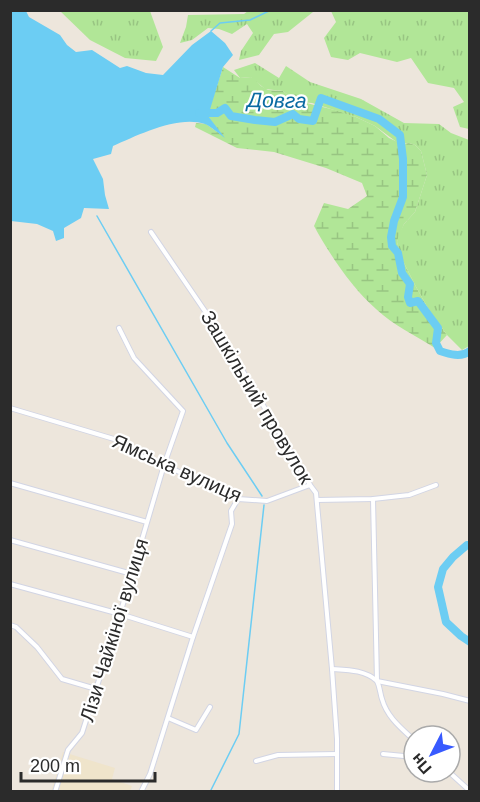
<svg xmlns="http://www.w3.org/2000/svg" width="480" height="802" font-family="Arial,sans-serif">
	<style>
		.education { fill: #efe4cb }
		.wetland { fill: url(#wetland-marsh) }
		.park { fill: url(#park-tufts) }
		.water { fill: #6ccdf3 }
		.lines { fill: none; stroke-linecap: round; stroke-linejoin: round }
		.stream { stroke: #6ccdf3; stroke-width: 1.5 }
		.river { stroke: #6ccdf3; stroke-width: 8 }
		.minor-casing { stroke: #d2d5e4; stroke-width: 6 }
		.minor { stroke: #fff; stroke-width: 4 }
		.labels { text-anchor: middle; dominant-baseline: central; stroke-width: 4.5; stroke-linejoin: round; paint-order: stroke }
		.street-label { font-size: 20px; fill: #2b2b2b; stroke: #fff }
		.water-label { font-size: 21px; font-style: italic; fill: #086aa1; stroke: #fff }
	</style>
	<defs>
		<pattern id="wetland-marsh" width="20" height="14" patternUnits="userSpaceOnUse" patternTransform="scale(1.5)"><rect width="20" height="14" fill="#b1e697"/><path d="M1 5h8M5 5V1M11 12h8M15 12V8" fill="none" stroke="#98c582"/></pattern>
		<pattern id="park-tufts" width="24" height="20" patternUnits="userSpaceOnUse" patternTransform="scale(1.5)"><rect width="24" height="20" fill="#b1e697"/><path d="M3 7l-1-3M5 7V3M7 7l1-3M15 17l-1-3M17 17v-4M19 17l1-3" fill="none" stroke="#98c582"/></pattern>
	</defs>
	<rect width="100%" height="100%" fill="#ede6dc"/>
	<polygon class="education" points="63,752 115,768 112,779 132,786 130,791 51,792"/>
	<path class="wetland" d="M223,67L240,78L251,77L254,78L261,86L268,90L283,91L294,100L339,111L356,117L375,126L389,138L402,144L409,143L415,145L421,151L427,175L415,212L404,224L397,242L402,259L415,285L429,310L447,335L435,348C416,336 393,325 376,309C352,288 330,255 314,226L324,203L348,209L367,196L362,183L326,168L274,152L237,148L195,127L196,123L206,124L223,136L207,116Z"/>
	<g class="park">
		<polygon points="60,11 150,11 163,47 156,61 125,58 90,40"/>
		<polygon points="248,11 248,10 325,11 313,12 288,32 274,34 259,55 239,60 241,51 253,33 247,24 232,34 219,29 208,28 192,40 180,43 186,27 188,15 244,14"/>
		<polygon points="331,11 469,11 469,129 460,127 453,107 464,102 454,88 428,83 411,58 397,62 360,53 348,60 331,57 324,38 336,22"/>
		<polygon points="255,63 279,78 286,66 310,82 361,99 404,123 439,124 451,133 469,140 469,346 462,350 447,335 429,310 415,285 402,259 397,242 399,234 404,224 415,212 427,175 421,151 415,145 409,143 398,143 375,126 356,117 312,103 301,102 294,100 283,91 265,89 251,77 240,78 234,70"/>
	</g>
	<path class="water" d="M11,10L26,11L29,17L60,35L67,45L76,52L92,50L120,68L127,66L146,73L163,75L192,45L211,31L225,43L233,55L223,67L208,116L225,138C219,134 212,127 205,124C178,115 138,135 113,146L111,154L93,159L103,179L105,195L109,209L84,208L81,218L64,228V238L56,241L53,231L37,224L11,221Z"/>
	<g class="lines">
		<g class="stream">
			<polyline points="211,31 220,23 250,20 271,10"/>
			<polyline points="97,216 227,443 262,496"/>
			<polyline points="210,792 239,734 264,505"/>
		</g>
		<g class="river">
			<path d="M199,113H217L225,108L231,116L255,120L275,122L293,114L299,119L313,121L321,98L379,119L400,135L403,159V197L394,221L391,237L392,246L398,253L402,273L410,284L408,297L410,303L418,301L438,328L436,343L440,351C449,354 461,358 470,351"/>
			<polyline points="470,545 467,545 453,557 443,569 438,587 446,622 461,636 470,642"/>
		</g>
		<defs>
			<g id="minor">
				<polyline points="151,232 224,339 310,485 316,493 332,669 337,739 337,792"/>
				<polyline points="10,408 124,442 139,455 164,465 238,499 267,501 310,485"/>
				<polyline points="10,483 147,522"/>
				<path d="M373,499L377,681C380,687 380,693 382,699C387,717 401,728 414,740"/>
				<polyline points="317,500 373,499 409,495 436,485"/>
				<polyline points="10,540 132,574"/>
				<polyline points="10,584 120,614 193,637"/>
				<polyline points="10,625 16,627 37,647 62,679 96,689"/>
				<path d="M332,669C348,670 365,670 377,681L443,694L470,701"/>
				<polyline points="168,718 196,730 210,707"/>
				<polyline points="383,754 414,757"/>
				<polyline points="256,761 278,755 337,754"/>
				<polyline points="449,772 470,791"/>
				<polyline points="55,792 68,750 82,733 120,614 164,465 183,411 134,358 119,328"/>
				<polyline points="141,792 150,774 193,637 232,524 231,511 238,499"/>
			</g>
		</defs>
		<use href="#minor" class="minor-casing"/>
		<use href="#minor" class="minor"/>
	</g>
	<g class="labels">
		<g class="street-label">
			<text transform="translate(257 397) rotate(59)">Зашкільний провулок</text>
			<text transform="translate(177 468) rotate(24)">Ямська вулиця</text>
			<text transform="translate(114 630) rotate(-73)">Лізи Чайкіної вулиця</text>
		</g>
		<g class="water-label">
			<text transform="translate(277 100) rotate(1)">Довга</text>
		</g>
	</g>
	<rect width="480" height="802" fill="none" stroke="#2b2b2b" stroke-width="24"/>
	<g transform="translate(432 754) rotate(228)"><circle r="28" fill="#ffffff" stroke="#aaaaaa" stroke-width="1.5"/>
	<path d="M0-4.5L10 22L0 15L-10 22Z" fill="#385aff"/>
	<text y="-9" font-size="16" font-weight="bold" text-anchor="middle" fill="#2b2b2b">Пн</text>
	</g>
	<path d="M21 772v9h134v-9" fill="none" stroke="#2b2b2b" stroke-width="3"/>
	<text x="30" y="772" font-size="18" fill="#2b2b2b" stroke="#ffffff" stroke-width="4.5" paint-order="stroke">200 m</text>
</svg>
